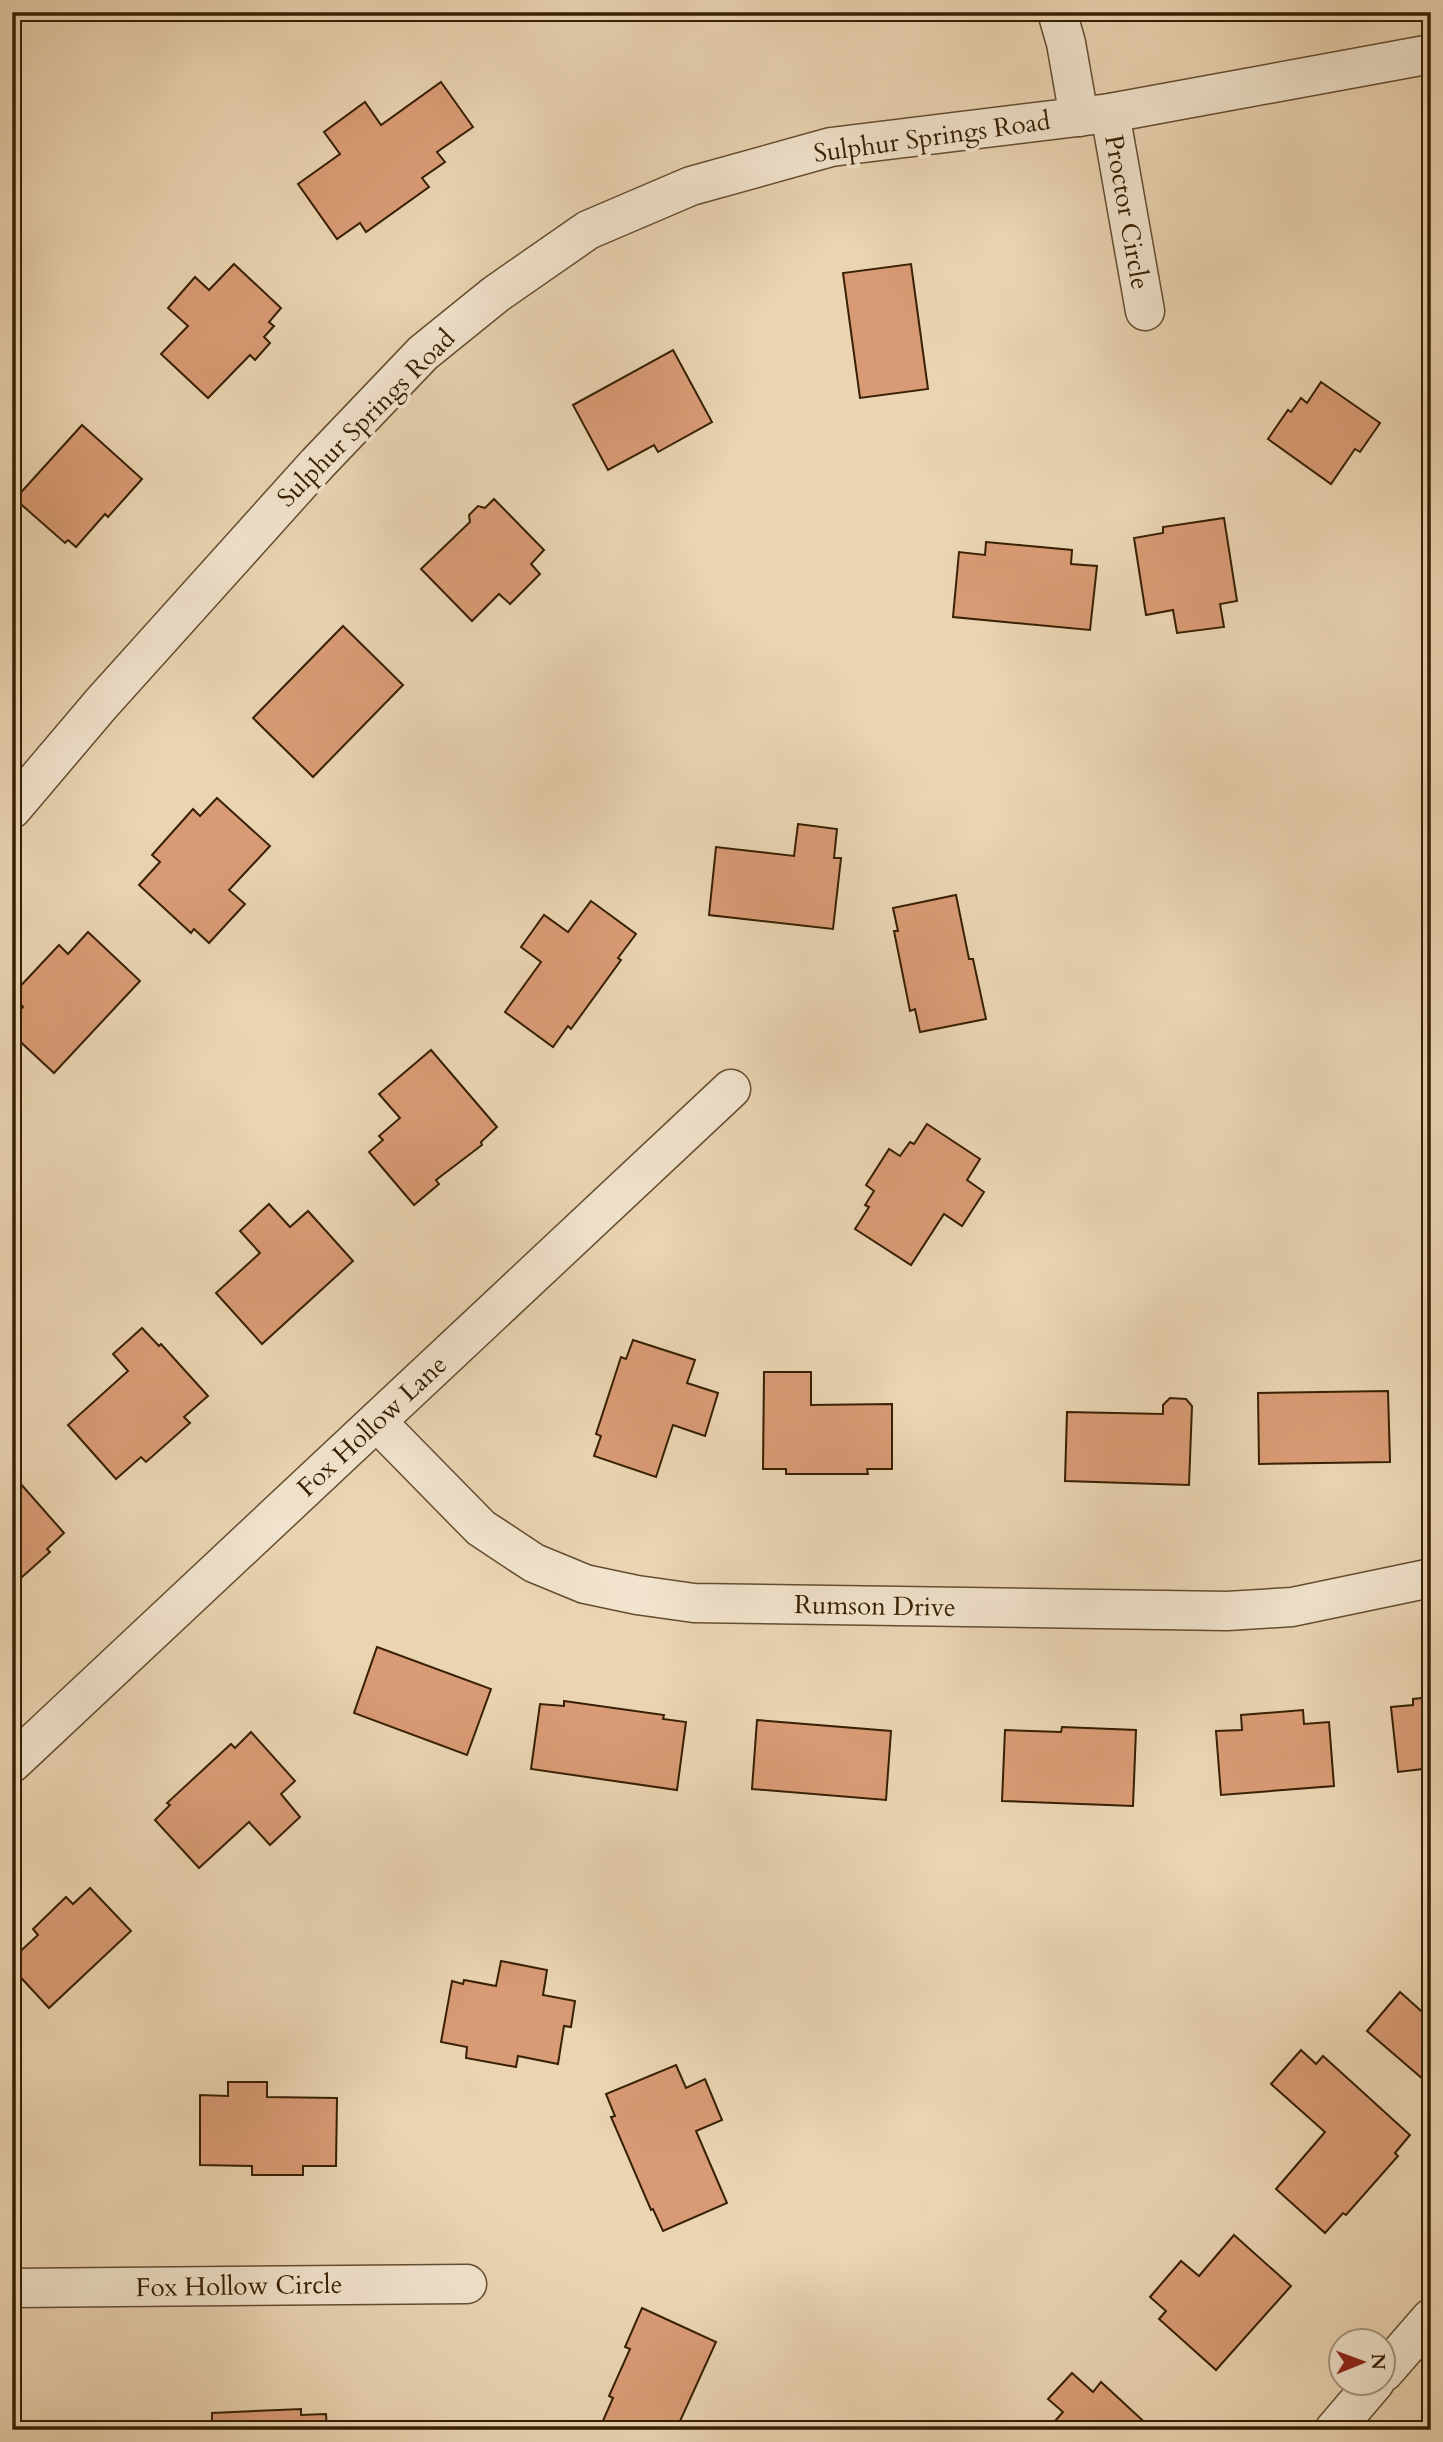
<svg xmlns="http://www.w3.org/2000/svg" width="1443" height="2442" font-family="Cardo,serif">
	<style>
		.building { fill: #d99b75; stroke: #372003; stroke-width: 2 }
		.lines { fill: none; stroke-linecap: round; stroke-linejoin: round }
		.minor-casing { stroke: #644d2f; stroke-width: 41 }
		.tertiary-casing { stroke: #644d2f; stroke-width: 41 }
		.minor { stroke: #f1e3cd; stroke-width: 38 }
		.tertiary { stroke: #f1e3cd; stroke-width: 38 }
		.labels { text-anchor: middle; dominant-baseline: central; stroke-width: 7; stroke-linejoin: round; paint-order: stroke }
		.street-label { font-size: 26px; fill: #372003; stroke: #f1e3cd }
	</style>
	<rect width="100%" height="100%" fill="#ead4b2"/>
	<filter id="stains"><feTurbulence type="fractalNoise" baseFrequency=".00286" numOctaves="4"/><feColorMatrix values="0 0 0 0 .2 0 0 0 0 .09 0 0 0 0 .02 0 0 0 .5 -.17"/></filter>
	<radialGradient id="worn" r=".72"><stop offset=".6" stop-color="#630" stop-opacity="0"/><stop offset="1" stop-color="#630" stop-opacity=".3"/></radialGradient>
	<g class="building">
		<polygon points="441,82 473,127 437,152 445,162 422,178 429,187 366,232 360,223 337,239 298,184 340,154 324,132 365,102 381,125"/>
		<polygon points="234,264 281,308 269,322 274,326 264,337 270,343 255,360 250,355 208,398 161,354 188,326 168,308 195,277 209,290"/>
		<polygon points="911,264 928,389 860,398 843,273"/>
		<polygon points="673,350 712,422 658,452 654,445 608,470 573,405"/>
		<polygon points="1321,382 1380,423 1360,452 1355,449 1331,484 1268,439 1288,410 1291,412 1301,398 1307,403"/>
		<polygon points="82,425 142,479 108,517 105,514 76,547 68,540 65,543 15,499"/>
		<polygon points="494,499 544,550 531,564 540,574 510,604 499,594 472,621 421,569 470,522 469,515 478,506 485,508"/>
		<polygon points="1224,518 1237,601 1220,604 1224,627 1177,633 1173,610 1146,615 1134,538 1163,533 1163,527"/>
		<polygon points="986,542 1072,550 1071,564 1097,566 1090,630 953,617 959,552 985,555"/>
		<polygon points="343,626 403,685 313,777 253,718"/>
		<polygon points="217,798 270,846 229,890 245,904 209,943 194,929 191,933 139,885 160,862 152,855 193,809 200,816"/>
		<polygon points="798,824 837,829 834,858 841,858 833,929 709,915 716,847 794,856"/>
		<polygon points="956,895 969,959 973,959 986,1019 920,1032 915,1009 910,1011 894,931 898,931 893,908"/>
		<polygon points="591,901 636,934 618,958 621,960 571,1029 568,1026 553,1047 505,1012 541,962 521,947 544,915 568,932"/>
		<polygon points="88,932 140,981 54,1073 12,1034 12,1018 23,1007 12,995 59,945 68,954"/>
		<polygon points="431,1050 497,1127 481,1142 482,1145 436,1180 439,1184 414,1205 369,1152 383,1140 379,1136 400,1118 379,1094"/>
		<polygon points="927,1124 980,1159 967,1180 984,1192 962,1226 944,1214 911,1265 855,1229 869,1207 865,1205 874,1191 866,1185 889,1149 900,1156 910,1142 914,1144"/>
		<polygon points="269,1204 290,1227 308,1211 353,1261 262,1344 216,1293 260,1253 240,1231"/>
		<polygon points="142,1328 159,1346 161,1344 208,1396 184,1417 190,1423 146,1462 141,1457 116,1479 68,1425 128,1371 113,1354"/>
		<polygon points="633,1340 695,1360 687,1383 718,1393 705,1436 673,1425 656,1477 594,1456 601,1436 596,1434 621,1357 626,1359"/>
		<polygon points="764,1372 811,1372 811,1405 892,1404 892,1469 867,1469 868,1474 786,1474 786,1469 763,1469"/>
		<polygon points="1388,1391 1390,1462 1259,1464 1258,1393"/>
		<polygon points="1170,1398 1186,1399 1192,1406 1189,1485 1065,1481 1067,1412 1163,1414 1163,1405"/>
		<polygon points="12,1479 18,1485 20,1483 64,1533 47,1549 50,1552 12,1586"/>
		<polygon points="377,1647 491,1689 467,1755 354,1713"/>
		<polygon points="1431,1697 1431,1768 1398,1772 1391,1707 1413,1705 1413,1699"/>
		<polygon points="564,1701 664,1715 663,1719 686,1722 677,1790 531,1769 540,1704 564,1706"/>
		<polygon points="1303,1710 1304,1724 1329,1722 1334,1786 1221,1795 1216,1731 1242,1730 1241,1715"/>
		<polygon points="757,1720 891,1731 886,1800 752,1789"/>
		<polygon points="1062,1727 1136,1730 1133,1806 1002,1801 1005,1730 1061,1732"/>
		<polygon points="251,1732 295,1781 281,1794 300,1817 270,1845 249,1822 199,1868 155,1820 170,1805 167,1803 231,1744 235,1748"/>
		<polygon points="90,1888 131,1931 49,2008 12,1968 12,1959 38,1935 33,1929 66,1897 73,1904"/>
		<polygon points="501,1961 547,1970 543,1995 575,2001 571,2027 564,2026 558,2064 518,2056 516,2067 466,2058 467,2047 441,2042 452,1981 463,1984 464,1980 496,1986"/>
		<polygon points="1400,1992 1428,2017 1431,2014 1431,2086 1367,2031"/>
		<polygon points="1301,2050 1316,2064 1323,2056 1410,2135 1395,2153 1398,2156 1346,2215 1343,2213 1325,2233 1276,2189 1325,2132 1271,2084"/>
		<polygon points="676,2065 686,2088 705,2079 722,2120 696,2131 727,2203 663,2231 653,2209 651,2210 611,2117 615,2116 606,2094"/>
		<polygon points="228,2082 267,2082 267,2097 337,2098 336,2166 303,2166 303,2175 252,2175 252,2166 200,2165 200,2095 228,2096"/>
		<polygon points="1234,2235 1291,2286 1216,2370 1159,2319 1166,2311 1150,2297 1181,2261 1199,2276"/>
		<polygon points="642,2308 716,2342 676,2430 617,2430 602,2423 613,2398 609,2396 630,2349 625,2347"/>
		<polygon points="1072,2373 1093,2392 1101,2382 1153,2430 1047,2430 1063,2412 1048,2399"/>
		<polygon points="301,2409 301,2415 326,2414 327,2430 177,2430 177,2423 212,2422 212,2413"/>
		<polygon points="12,2424 121,2427 121,2430 12,2430"/>
	</g>
	<g class="lines">
		<defs>
			<g id="minor">
				<polyline points="1057,12 1066,43 1079,117"/>
				<polyline points="1110,113 1145,311"/>
				<polyline points="377,1422 481,1528 534,1563 585,1584 637,1595 694,1603 1227,1611 1292,1607 1431,1578"/>
				<polyline points="12,1763 731,1089"/>
				<polyline points="12,2288 467,2284"/>
				<polyline points="1384,2372 1431,2318"/>
				<polyline points="1334,2430 1375,2382"/>
			</g>
			<polyline id="tertiary" points="12,809 101,704 317,464 423,353 496,294 588,230 691,186 831,147 1110,113 1431,54"/>
		</defs>
		<use href="#minor" class="minor-casing"/>
		<use href="#tertiary" class="tertiary-casing"/>
		<use href="#minor" class="minor"/>
		<use href="#tertiary" class="tertiary"/>
	</g>
	<g class="labels">
		<g class="street-label">
			<text transform="translate(932 137) rotate(-8)">Sulphur Springs Road</text>
			<text transform="translate(1127 212) rotate(80)">Proctor Circle</text>
			<text transform="translate(366 418) rotate(-45)">Sulphur Springs Road</text>
			<text transform="translate(372 1426) rotate(-43)">Fox Hollow Lane</text>
			<text transform="translate(875 1606) rotate(1)">Rumson Drive</text>
			<text transform="translate(239 2286) rotate(-1)">Fox Hollow Circle</text>
		</g>
	</g>
	<rect width="1443" height="2442" fill="none" stroke="#ead4b2" stroke-width="42"/>
	<rect x="14" y="14" width="1415" height="2414" fill="none" stroke="#372003" stroke-width="3.5"/>
	<rect x="21" y="21" width="1401" height="2400" fill="none" stroke="#372003" stroke-width="2"/>
	<g transform="translate(1362 2362) rotate(89)"><circle r="33" fill="#f1e3cd" stroke="#a7957c" stroke-width="2"/>
	<path d="M0-5L12 26L0 18L-12 26Z" fill="#8f2418"/>
	<text y="-10" font-size="19" font-weight="bold" text-anchor="middle" fill="#372003">N</text>
	</g>
	<rect width="100%" height="100%" filter="url(#stains)"/>
	<rect width="100%" height="100%" fill="url(#worn)"/>
</svg>
